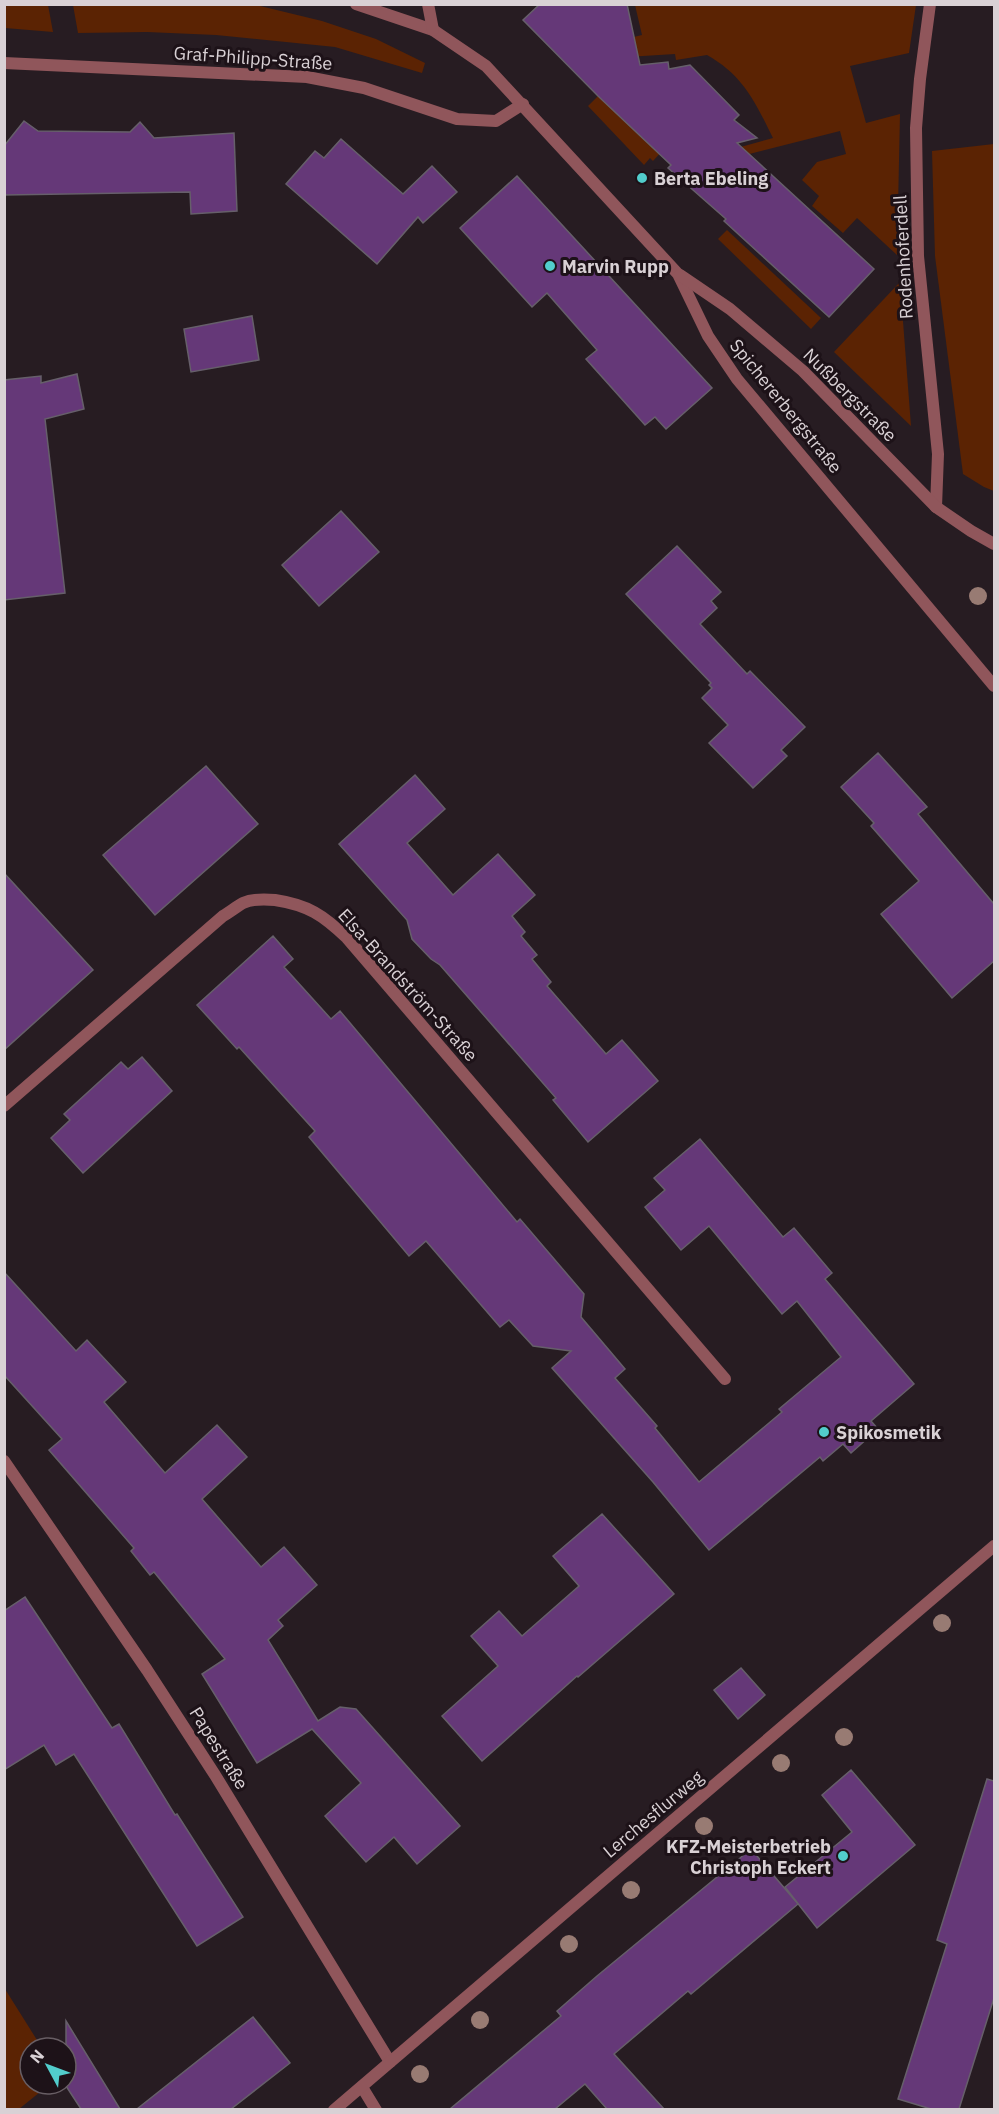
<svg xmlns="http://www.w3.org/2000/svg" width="999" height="2114" font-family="'IBM Plex Sans',sans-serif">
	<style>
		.green { fill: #5b2303 }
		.building { fill: #653878; stroke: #665f6a; stroke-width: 1.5 }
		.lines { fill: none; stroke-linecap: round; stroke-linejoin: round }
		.minor { stroke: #90565b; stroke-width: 12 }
		.tertiary { stroke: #90565b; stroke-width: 12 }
		.tree { fill: #987b73 }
		.poi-dot { fill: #52cdcc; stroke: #1d1218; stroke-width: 2 }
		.labels { text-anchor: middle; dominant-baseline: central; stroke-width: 6; stroke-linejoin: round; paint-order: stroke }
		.street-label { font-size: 18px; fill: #d9d1d5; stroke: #1d1218 }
		.poi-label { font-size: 18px; font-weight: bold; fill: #d9d1d5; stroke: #1d1218; text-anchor: start }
	</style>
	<rect width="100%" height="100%" fill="#271c22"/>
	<g class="green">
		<polygon points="4,5 48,5 53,32 5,28"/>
		<polygon points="73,5 256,5 322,21 376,39 425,63 422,73 335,47 216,35 147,32 78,33"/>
		<path d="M635,5H916L909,53L850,66L866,123L900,114L897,255L857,218L843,233L812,206L819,196L802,180L817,162L846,154L840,131L714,163L712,155L773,138C755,102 744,76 707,55L676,60L675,54L627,57L613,42L642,35Z"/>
		<polygon points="598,96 640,135 663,150 653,161 650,158 644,165 588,106"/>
		<polygon points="994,144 994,491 984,487 963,474 935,256 932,151"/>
		<polygon points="727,230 821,318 811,329 718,239"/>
		<polygon points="900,282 911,426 834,352"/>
		<polygon points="5,1989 42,2048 30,2048 30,2084 50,2084 19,2109 5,2109"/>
	</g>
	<g class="building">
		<polygon points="540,4 627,4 640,65 668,62 669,69 690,65 739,115 734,120 757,138 737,143 874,269 829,317 724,221 726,219 668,168 671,165 598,96 523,20"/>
		<polygon points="24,121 38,131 130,132 140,122 154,138 234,133 237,211 191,214 190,192 4,195 4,146"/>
		<polygon points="341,139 403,194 432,166 457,192 423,223 418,217 377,264 286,184 315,151 324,158"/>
		<polygon points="517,176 712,388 666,429 655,417 645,425 586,359 597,350 547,293 532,307 460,228"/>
		<polygon points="252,316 259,360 191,372 184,329"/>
		<polygon points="77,374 84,409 45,419 65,593 4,600 4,380 41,376 41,383"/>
		<polygon points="341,511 379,552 319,606 282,565"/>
		<polygon points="677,546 721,592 711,601 717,608 700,624 747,674 750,671 805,727 781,750 787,756 753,788 709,743 728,725 702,698 712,688 709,685 711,683 626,594"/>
		<polygon points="878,753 927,807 918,814 994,904 994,961 952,998 881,914 919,881 871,826 874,823 841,787"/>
		<polygon points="206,766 258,824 155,915 103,855"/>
		<polygon points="415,775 445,809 407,843 453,895 498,854 535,895 512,916 525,932 521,936 537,955 532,959 551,982 547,986 606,1054 622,1040 658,1081 588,1142 553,1100 556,1098 440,965 431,959 412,939 407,920 339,844"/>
		<polygon points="4,873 93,970 4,1050"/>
		<polygon points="273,936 293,959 284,967 331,1019 340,1011 517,1222 520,1219 584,1294 581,1317 625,1369 615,1378 657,1426 655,1428 699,1482 782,1412 779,1409 841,1357 797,1301 782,1314 709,1226 681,1250 645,1207 665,1190 654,1178 700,1139 783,1237 794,1228 832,1273 825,1279 914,1384 871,1421 878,1429 851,1453 843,1444 823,1461 820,1457 709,1550 653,1482 552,1368 571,1351 533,1346 509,1320 500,1327 426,1241 409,1256 309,1137 315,1131 239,1047 237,1049 197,1005"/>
		<polygon points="142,1057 172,1091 83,1173 51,1138 70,1120 64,1114 121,1062 128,1069"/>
		<polygon points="4,1272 76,1351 87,1340 126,1382 104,1402 165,1473 217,1425 247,1457 202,1499 261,1567 284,1547 317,1585 278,1620 283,1626 268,1640 318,1721 340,1707 356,1709 460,1826 417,1864 394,1837 366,1862 325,1816 361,1783 312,1729 257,1763 202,1674 225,1659 154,1572 150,1575 131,1551 134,1548 49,1450 62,1439 4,1375"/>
		<polygon points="602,1514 674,1594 578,1677 577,1676 482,1761 442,1716 498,1666 471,1636 499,1611 522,1636 579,1586 553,1556"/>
		<polygon points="25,1597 112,1728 119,1724 175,1815 177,1814 243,1917 197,1946 74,1754 56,1765 44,1745 4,1770 4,1611"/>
		<polygon points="741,1668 765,1695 738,1719 714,1690"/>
		<polygon points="851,1770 915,1845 817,1928 785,1887 852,1832 822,1795"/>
		<polygon points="987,1779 994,1781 994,1998 959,2109 931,2109 898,2099 947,1944 937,1940"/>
		<polygon points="751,1849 798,1904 691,1994 688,1991 614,2054 664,2109 607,2109 585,2084 555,2109 450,2109 561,2016 557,2011 597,1976"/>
		<polygon points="253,2017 290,2063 231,2109 137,2109"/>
		<polygon points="66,2021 120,2109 81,2109 66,2086"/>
	</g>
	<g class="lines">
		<g class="minor">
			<polyline points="356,4 433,30 486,66 678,274 708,336 737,379 994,686"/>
			<polyline points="428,4 433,30"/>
			<polyline points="930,4 920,79 916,128 918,256 938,454 936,507"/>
			<polyline points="4,63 307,77 364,88 457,119 496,121 523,104"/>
			<polyline points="680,275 730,309 803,371 936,507 971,531 994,544"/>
			<path d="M4,1106L223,916C230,912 236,907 243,903C252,899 265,899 275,900C308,905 323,915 347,938L725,1379"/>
			<polyline points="4,1461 147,1670 215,1775 390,2062"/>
			<polyline points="362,2087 376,2110"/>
		</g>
		<polyline class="tertiary" points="334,2110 994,1546"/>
	</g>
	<g class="tree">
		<circle cx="978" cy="596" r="9"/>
		<circle cx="942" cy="1623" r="9"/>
		<circle cx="844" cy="1737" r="9"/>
		<circle cx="781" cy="1763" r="9"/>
		<circle cx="704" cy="1826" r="9"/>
		<circle cx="631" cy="1890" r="9"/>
		<circle cx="569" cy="1944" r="9"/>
		<circle cx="480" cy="2020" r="9"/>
		<circle cx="420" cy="2074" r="9"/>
	</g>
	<g class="poi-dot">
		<circle cx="642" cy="178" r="6"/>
		<circle cx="550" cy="266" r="6"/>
		<circle cx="824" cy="1432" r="6"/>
		<circle cx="843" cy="1856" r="6"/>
	</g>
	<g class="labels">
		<g class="street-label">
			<text transform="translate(253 58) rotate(4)">Graf-Philipp-Straße</text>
			<text transform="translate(903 257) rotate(-93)">Rodenhoferdell</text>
			<text transform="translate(850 395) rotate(45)">Nußbergstraße</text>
			<text transform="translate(786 406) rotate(51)">Spichererbergstraße</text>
			<text transform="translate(408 985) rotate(48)">Elsa-Brandström-Straße</text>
			<text transform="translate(219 1748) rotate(58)">Papestraße</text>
			<text transform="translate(653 1814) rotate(-40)">Lerchesflurweg</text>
		</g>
		<g class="poi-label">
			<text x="654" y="178">Berta Ebeling</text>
			<text x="562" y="266">Marvin Rupp</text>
			<text x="836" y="1432">Spikosmetik</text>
			<text x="831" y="1846" text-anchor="end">KFZ-Meisterbetrieb<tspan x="831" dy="21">Christoph Eckert</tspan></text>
		</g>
	</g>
	<rect width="999" height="2114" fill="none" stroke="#d9d1d5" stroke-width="12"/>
	<g transform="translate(48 2066) rotate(311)"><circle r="28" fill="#1d1218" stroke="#685e64" stroke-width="1.5"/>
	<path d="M0-4.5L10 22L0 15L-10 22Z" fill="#52cdcc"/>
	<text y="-9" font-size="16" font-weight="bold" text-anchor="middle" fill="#d9d1d5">N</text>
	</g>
</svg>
